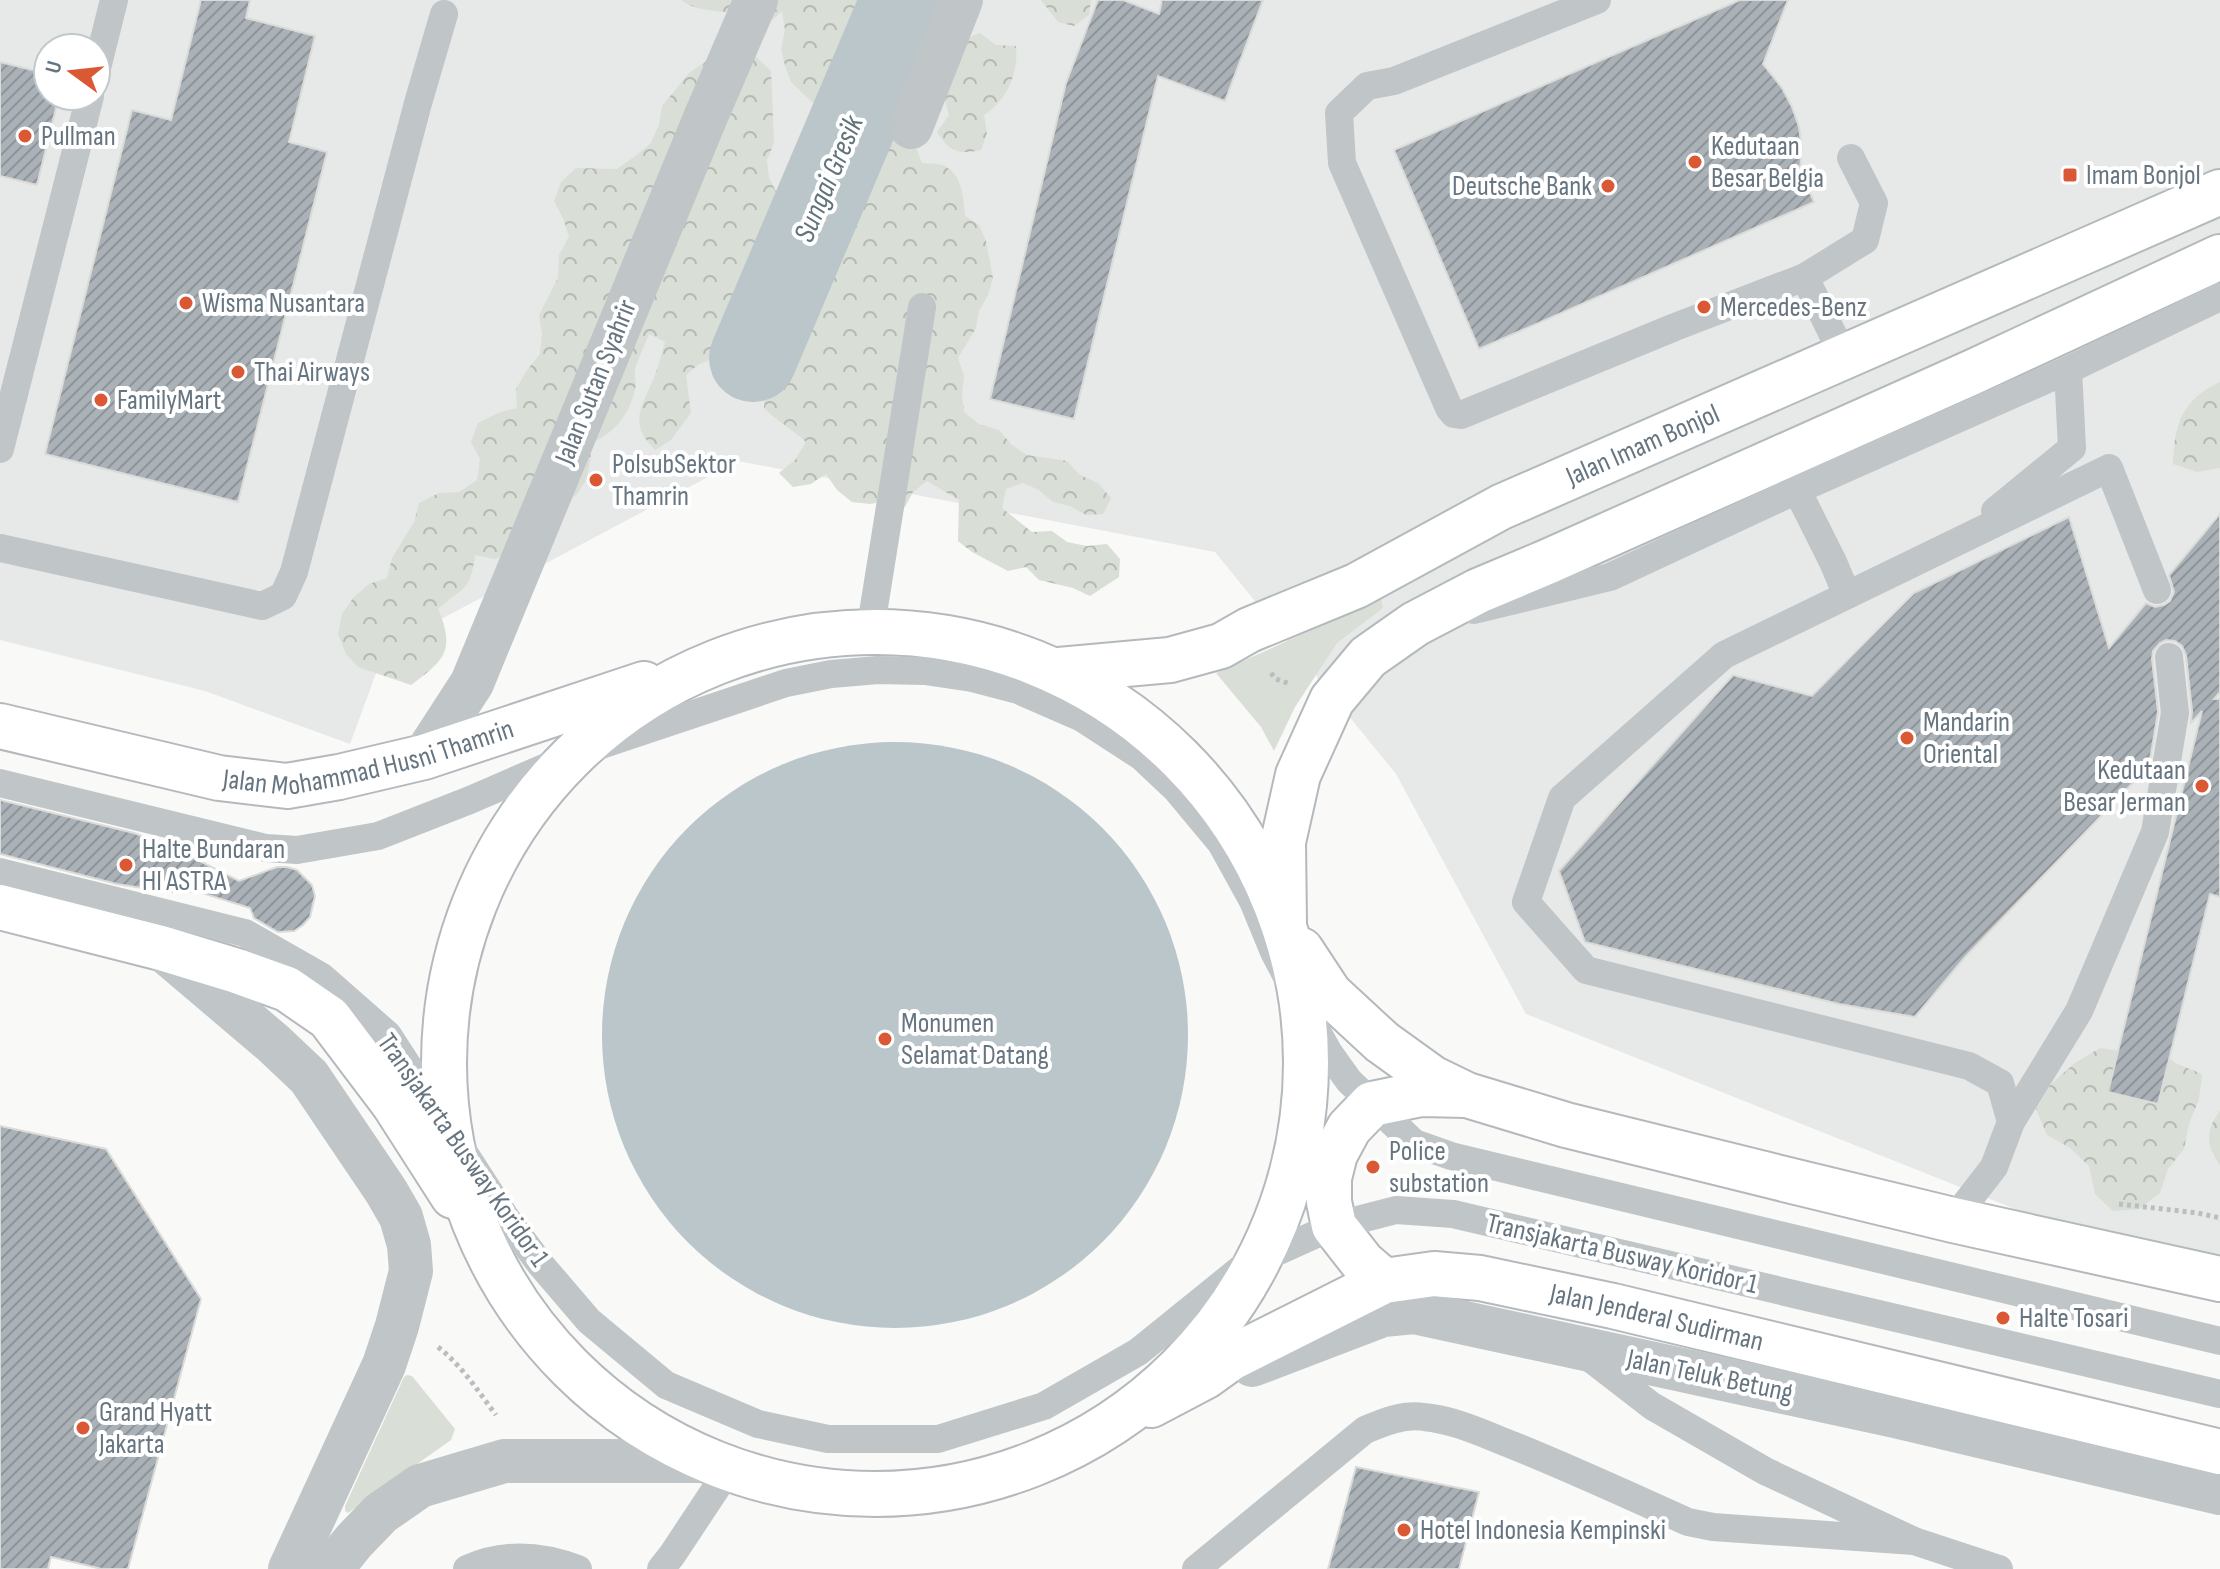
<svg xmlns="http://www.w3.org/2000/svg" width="2220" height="1569" font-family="'Sofia Sans Condensed',sans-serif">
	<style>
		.built { fill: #e7e8e8; fill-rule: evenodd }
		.green { fill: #d9ded6 }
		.forest { fill: url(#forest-crowns) }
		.water { fill: #bac6ca }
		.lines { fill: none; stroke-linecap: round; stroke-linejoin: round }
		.river { stroke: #bac6ca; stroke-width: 88 }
		.building { fill: url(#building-hatch); stroke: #dbdbd9; stroke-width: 2 }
		.secondary-casing { stroke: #b3b9bd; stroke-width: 48 }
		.primary-casing { stroke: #b4b9bd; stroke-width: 48 }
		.path { stroke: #bbbec0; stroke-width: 5; stroke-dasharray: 4 4; stroke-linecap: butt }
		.service { stroke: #c0c5c8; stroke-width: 28 }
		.minor { stroke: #c0c5c8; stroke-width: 44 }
		.tertiary { stroke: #c0c5c8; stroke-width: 44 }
		.secondary { stroke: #fff; stroke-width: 44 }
		.primary { stroke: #fff; stroke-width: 44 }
		.poi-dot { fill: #db5835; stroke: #fff; stroke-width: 3 }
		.labels { text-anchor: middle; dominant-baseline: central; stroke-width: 8; stroke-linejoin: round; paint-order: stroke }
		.poi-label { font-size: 28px; fill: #667580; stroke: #fff; text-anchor: start }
		.street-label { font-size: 28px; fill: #667580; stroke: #fff }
		.water-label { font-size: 30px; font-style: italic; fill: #60747a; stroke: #fff }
	</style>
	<defs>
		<pattern id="forest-crowns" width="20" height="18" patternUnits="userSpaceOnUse" patternTransform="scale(2)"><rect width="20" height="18" fill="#d9ded6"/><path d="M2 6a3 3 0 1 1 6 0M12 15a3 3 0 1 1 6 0" fill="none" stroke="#b4b9b3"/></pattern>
		<pattern id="building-hatch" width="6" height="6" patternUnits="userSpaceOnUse" patternTransform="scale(2)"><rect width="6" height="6" fill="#aab2b7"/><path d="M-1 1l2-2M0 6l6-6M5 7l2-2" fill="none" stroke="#8e959a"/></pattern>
	</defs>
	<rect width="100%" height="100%" fill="#f9f9f7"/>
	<path class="built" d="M0,0H2220V1264L2025,1213L1526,1014L1396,774L1215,552L738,461L385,649L350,744L205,691L0,640ZM48,48H96V96H48Z"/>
	<g class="green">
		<polygon points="1381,599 1383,608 1337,643 1295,707 1274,751 1261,727 1216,673"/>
		<polygon points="407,1375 412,1376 455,1429 451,1440 348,1513 345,1511 345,1506 404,1377"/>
	</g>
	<g class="forest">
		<path d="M681,0H906L883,27L870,39L861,74L848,90L834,103L815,105L791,82L786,69L781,50L785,30L782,11L770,22C759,19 748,16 738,14C719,10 697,12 681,0Z"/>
		<polygon points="927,0 976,0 923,57 910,43 915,23"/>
		<polygon points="1041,0 1091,0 1089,15 1074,26 1058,22"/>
		<path d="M980,33L996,45L1016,46C1019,73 1007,100 984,115L987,133L981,150C957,155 950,152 937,132L949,115L944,97L961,41Z"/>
		<path d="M742,44L771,71L774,143L767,160L769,177L777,194L770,216L772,230L755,261L743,274L738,291V310L730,326L727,343L717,357L699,364L686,375L691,413L671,440L655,450C629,424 640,410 653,380C658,368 661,355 665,342L649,334C645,345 637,360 635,370C634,376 637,383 635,389C630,413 615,433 593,442L587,479L577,494L511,551L495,559L475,555C470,593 463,586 438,609C456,651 444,660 411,685L358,667L346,654L338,634L342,614L353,598L369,584L387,578L392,558L414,522L419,503L439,493L459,492L477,480L480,459L471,442L478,423L498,413L517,408L516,389L527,370L540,354L542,334L539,315L558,278L559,255L569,236L563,218L554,201L561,182L576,168L617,169L634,157L650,144L659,125L662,106L689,73L705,62Z"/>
		<path d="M897,115L915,145L922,163C928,164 937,163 942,165C963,173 963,197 965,216L979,225L986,241L993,278L988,295L979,311L976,328L958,358L964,376L962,394L964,412L979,424L999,430L1011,444L1027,455L1067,461L1080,475L1098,483L1111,498L1103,514L1086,515L1070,506L1053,502L1039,490L1023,483L1006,489L1002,508L1032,532L1052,531L1067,542L1087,546L1107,544L1120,559L1119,577L1090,596L1073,588L1039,580L1026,567L1008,571L972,552L958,541L959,500L927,481L913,492L905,507L887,501L870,504L852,502L837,490L826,474L811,484L793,487L779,473L795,460L806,442C792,429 777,421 764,408C765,385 770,369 781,349L774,331L764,315C771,266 785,253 834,252L847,236L852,217L842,200L827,192L826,171L839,131L855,116Z"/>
		<path d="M2220,382V468L2197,472L2173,464C2174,424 2182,400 2220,382Z"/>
		<polygon points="2156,1045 2175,1063 2202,1074 2199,1099 2189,1124 2184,1149 2168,1169 2160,1193 2139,1209 2113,1211 2095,1194 2089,1166 2070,1148 2047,1135 2036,1109 2051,1084 2075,1063 2100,1048 2128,1052"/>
		<path d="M2220,1111V1165C2206,1146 2205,1130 2220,1111Z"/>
	</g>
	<circle class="water" cx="895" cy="1035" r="293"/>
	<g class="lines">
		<polyline class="river" points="753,358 905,0"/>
	</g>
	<g class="building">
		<polygon points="201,0 250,0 246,18 315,36 289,142 327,152 238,502 45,454 132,110 171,120"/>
		<polygon points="1098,0 1123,0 1159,14 1162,0 1263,0 1225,101 1158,76 1074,419 990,399 1066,83"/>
		<polygon points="1740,0 1788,0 1763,64 1782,88 1792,107 1799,127 1802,148 1800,169 1814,202 1479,349 1394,150"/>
		<polygon points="0,62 48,74 48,96 59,96 37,185 0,176"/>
		<polygon points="2220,514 2220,692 2214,699 2220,699 2220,897 2210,894 2158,1104 2108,1092 2202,711 2191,723 2192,711 2186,655 2182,646 2175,641 2166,640 2160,643 2153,651 2152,659 2158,712 2149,766 1965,957 1915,1017 1839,1004 1585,942 1559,871 1733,675 1812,696 1914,593 2069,517 2109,648 2146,603 2155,607 2164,605 2170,601 2174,592 2169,575"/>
		<polygon points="0,800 134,833 180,851 239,881 277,867 287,867 297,870 312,885 315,896 310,917 303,925 294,931 278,932 254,918 250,908 205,894 213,891 168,892 117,884 0,854"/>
		<polygon points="0,1126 106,1149 201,1299 128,1569 102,1569 51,1557 48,1569 0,1569"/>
		<polygon points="1356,1467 1479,1492 1459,1569 1328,1569"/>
	</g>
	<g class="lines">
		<defs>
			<g id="secondary">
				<path id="s1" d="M1059,670L1170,660L1221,646L1249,630L1356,586L1501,507L2220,192"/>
				<polyline points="1284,925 1283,842 1298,775 1332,700 1368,657 1415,624 1478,591 1547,562 1973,372 2220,257"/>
			</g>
			<g id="primary">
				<circle cx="875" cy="1063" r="431"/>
				<path id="s2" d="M0,726L219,778L287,786L339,777L424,757L644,684"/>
				<polyline points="0,907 161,948 237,971 287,989 329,1018 394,1104 453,1196"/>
				<polyline points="1301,950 1330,994 1382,1042 1432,1078 1467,1095 1566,1125 1776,1177 1953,1220 2220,1279"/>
				<polyline points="1384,1281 1363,1263 1334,1226 1329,1202 1329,1178 1335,1154 1349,1128 1372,1104 1421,1094 1466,1095"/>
				<path id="s3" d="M1151,1405L1206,1376L1231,1358L1384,1281L1434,1274L1480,1278L1613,1306L2220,1452"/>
			</g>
		</defs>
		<use href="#secondary" class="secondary-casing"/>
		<use href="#primary" class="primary-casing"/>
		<g class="path">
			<polyline points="1271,673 1276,679 1290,684"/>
			<polyline points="2119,1204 2198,1213 2220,1218"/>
			<path d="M438,1347C462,1366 478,1391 496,1415"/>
		</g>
		<g class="service">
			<polyline points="1597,0 1394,81 1367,86 1339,113 1342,163 1449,408 1454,414 1461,415 1675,327 1805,277 1865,240 1874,203 1851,158"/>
			<polyline points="96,72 114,0"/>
			<polyline points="1810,288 1844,357"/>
			<polyline points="0,449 90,96"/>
			<polyline points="1797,490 1833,562 1847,595"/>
			<polyline points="1995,511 2072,448 2068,370"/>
			<polyline points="0,548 262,606 283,596 294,572 418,103 444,14"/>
			<polyline points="1474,610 1610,577 1797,490 2068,370 2220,297"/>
			<polyline points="870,632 922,307"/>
			<polyline points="0,783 266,848 297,850 378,836 470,800 583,751 786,683 831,674 878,670 925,671 972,678 1018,690 1082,718 1142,757 1176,789 1221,843 1253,901 1274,952 1294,990 1329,1053 1349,1081 1414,1143 1451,1156 2220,1341"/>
			<polyline points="0,872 245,933 322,977 388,1035 508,1221 541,1265 589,1321 666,1385 758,1424 828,1439 938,1439 1044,1406 1138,1352 1243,1267 1334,1226 1396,1210 1453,1214 2220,1394"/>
			<polyline points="2011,1122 2000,1083 1969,1066 1586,970 1526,902 1562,798 1724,655 2109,468 2157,590"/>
			<polyline points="1953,1220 1994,1167 2011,1122 2079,1011 2155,832 2175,713 2169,657"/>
			<polyline points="1586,1355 1652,1406 1765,1471 1914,1541 1999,1569"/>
			<path d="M467,1569C504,1552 541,1555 578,1569"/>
			<polyline points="661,1569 672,1555 727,1472"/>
			<path d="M1196,1569L1365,1430C1384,1422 1403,1414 1424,1417C1455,1420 1484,1434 1512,1445C1572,1469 1630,1496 1688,1522L1713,1527L1914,1541"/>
		</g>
		<polyline class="minor" points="911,127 961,0"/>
		<g class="tertiary">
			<polyline points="424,757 472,683 706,116 756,0"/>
			<polyline points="161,948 273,1043 309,1077 386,1191 401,1217 409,1245 411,1271 397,1326 384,1365 290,1569"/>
			<polyline points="1252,1365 1383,1315 1414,1312 1895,1416 2220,1493"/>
			<polyline points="335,1569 341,1557 354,1541 381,1513 420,1486 504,1461 699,1461"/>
		</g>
		<use href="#secondary" class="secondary"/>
		<use href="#primary" class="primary"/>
	</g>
	<g class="poi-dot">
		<circle cx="25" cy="136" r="8"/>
		<circle cx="1695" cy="162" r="8"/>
		<rect x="2062" y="167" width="16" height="16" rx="4"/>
		<circle cx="1608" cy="186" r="8"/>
		<circle cx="186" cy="303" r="8"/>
		<circle cx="1704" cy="307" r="8"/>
		<circle cx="238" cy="372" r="8"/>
		<circle cx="101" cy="400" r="8"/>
		<circle cx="596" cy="480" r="8"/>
		<circle cx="1907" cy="738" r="8"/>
		<circle cx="2202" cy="786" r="8"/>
		<circle cx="126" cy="865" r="8"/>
		<circle cx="885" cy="1039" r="8"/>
		<circle cx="1373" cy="1167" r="8"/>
		<circle cx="2003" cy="1318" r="8"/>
		<circle cx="83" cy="1428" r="8"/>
		<circle cx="1404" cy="1530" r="8"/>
	</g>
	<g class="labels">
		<g class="poi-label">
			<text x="41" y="136">Pullman</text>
			<text x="1711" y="146">Kedutaan<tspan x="1711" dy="32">Besar Belgia</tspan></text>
			<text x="2086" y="175">Imam Bonjol</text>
			<text x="1592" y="186" text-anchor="end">Deutsche Bank</text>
			<text x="202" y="303">Wisma Nusantara</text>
			<text x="1720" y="307">Mercedes-Benz</text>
			<text x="254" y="372">Thai Airways</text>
			<text x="117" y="400">FamilyMart</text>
			<text x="612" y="464">PolsubSektor<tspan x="612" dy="32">Thamrin</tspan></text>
			<text x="1923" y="722">Mandarin<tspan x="1923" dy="32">Oriental</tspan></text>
			<text x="2186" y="770" text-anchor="end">Kedutaan<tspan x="2186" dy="32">Besar Jerman</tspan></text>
			<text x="142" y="849">Halte Bundaran<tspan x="142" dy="32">HI ASTRA</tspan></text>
			<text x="901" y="1023">Monumen<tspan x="901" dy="32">Selamat Datang</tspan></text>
			<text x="1389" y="1151">Police<tspan x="1389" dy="32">substation</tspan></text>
			<text x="2019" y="1318">Halte Tosari</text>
			<text x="99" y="1412">Grand Hyatt<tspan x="99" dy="32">Jakarta</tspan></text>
			<text x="1420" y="1530">Hotel Indonesia Kempinski</text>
		</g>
		<g class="street-label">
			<text transform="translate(596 382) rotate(-68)">Jalan Sutan Syahrir</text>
			<text stroke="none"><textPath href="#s1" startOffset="632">Jalan Imam Bonjol</textPath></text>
			<text stroke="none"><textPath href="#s2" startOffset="378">Jalan Mohammad Husni Thamrin</textPath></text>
			<text transform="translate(463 1150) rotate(55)">Transjakarta Busway Koridor 1</text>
			<text transform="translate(1622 1254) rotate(13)">Transjakarta Busway Koridor 1</text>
			<text stroke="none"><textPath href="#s3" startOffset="542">Jalan Jenderal Sudirman</textPath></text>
			<text transform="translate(1710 1376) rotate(12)">Jalan Teluk Betung</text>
		</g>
		<g class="water-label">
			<text transform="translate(829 179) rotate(-67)">Sungai Gresik</text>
		</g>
	</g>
	<g transform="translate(72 72) rotate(285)"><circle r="38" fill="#ffffff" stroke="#c2c8cc" stroke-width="2"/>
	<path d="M0-6L14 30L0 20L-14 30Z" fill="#db5835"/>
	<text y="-12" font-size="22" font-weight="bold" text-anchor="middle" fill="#667580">U</text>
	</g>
</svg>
